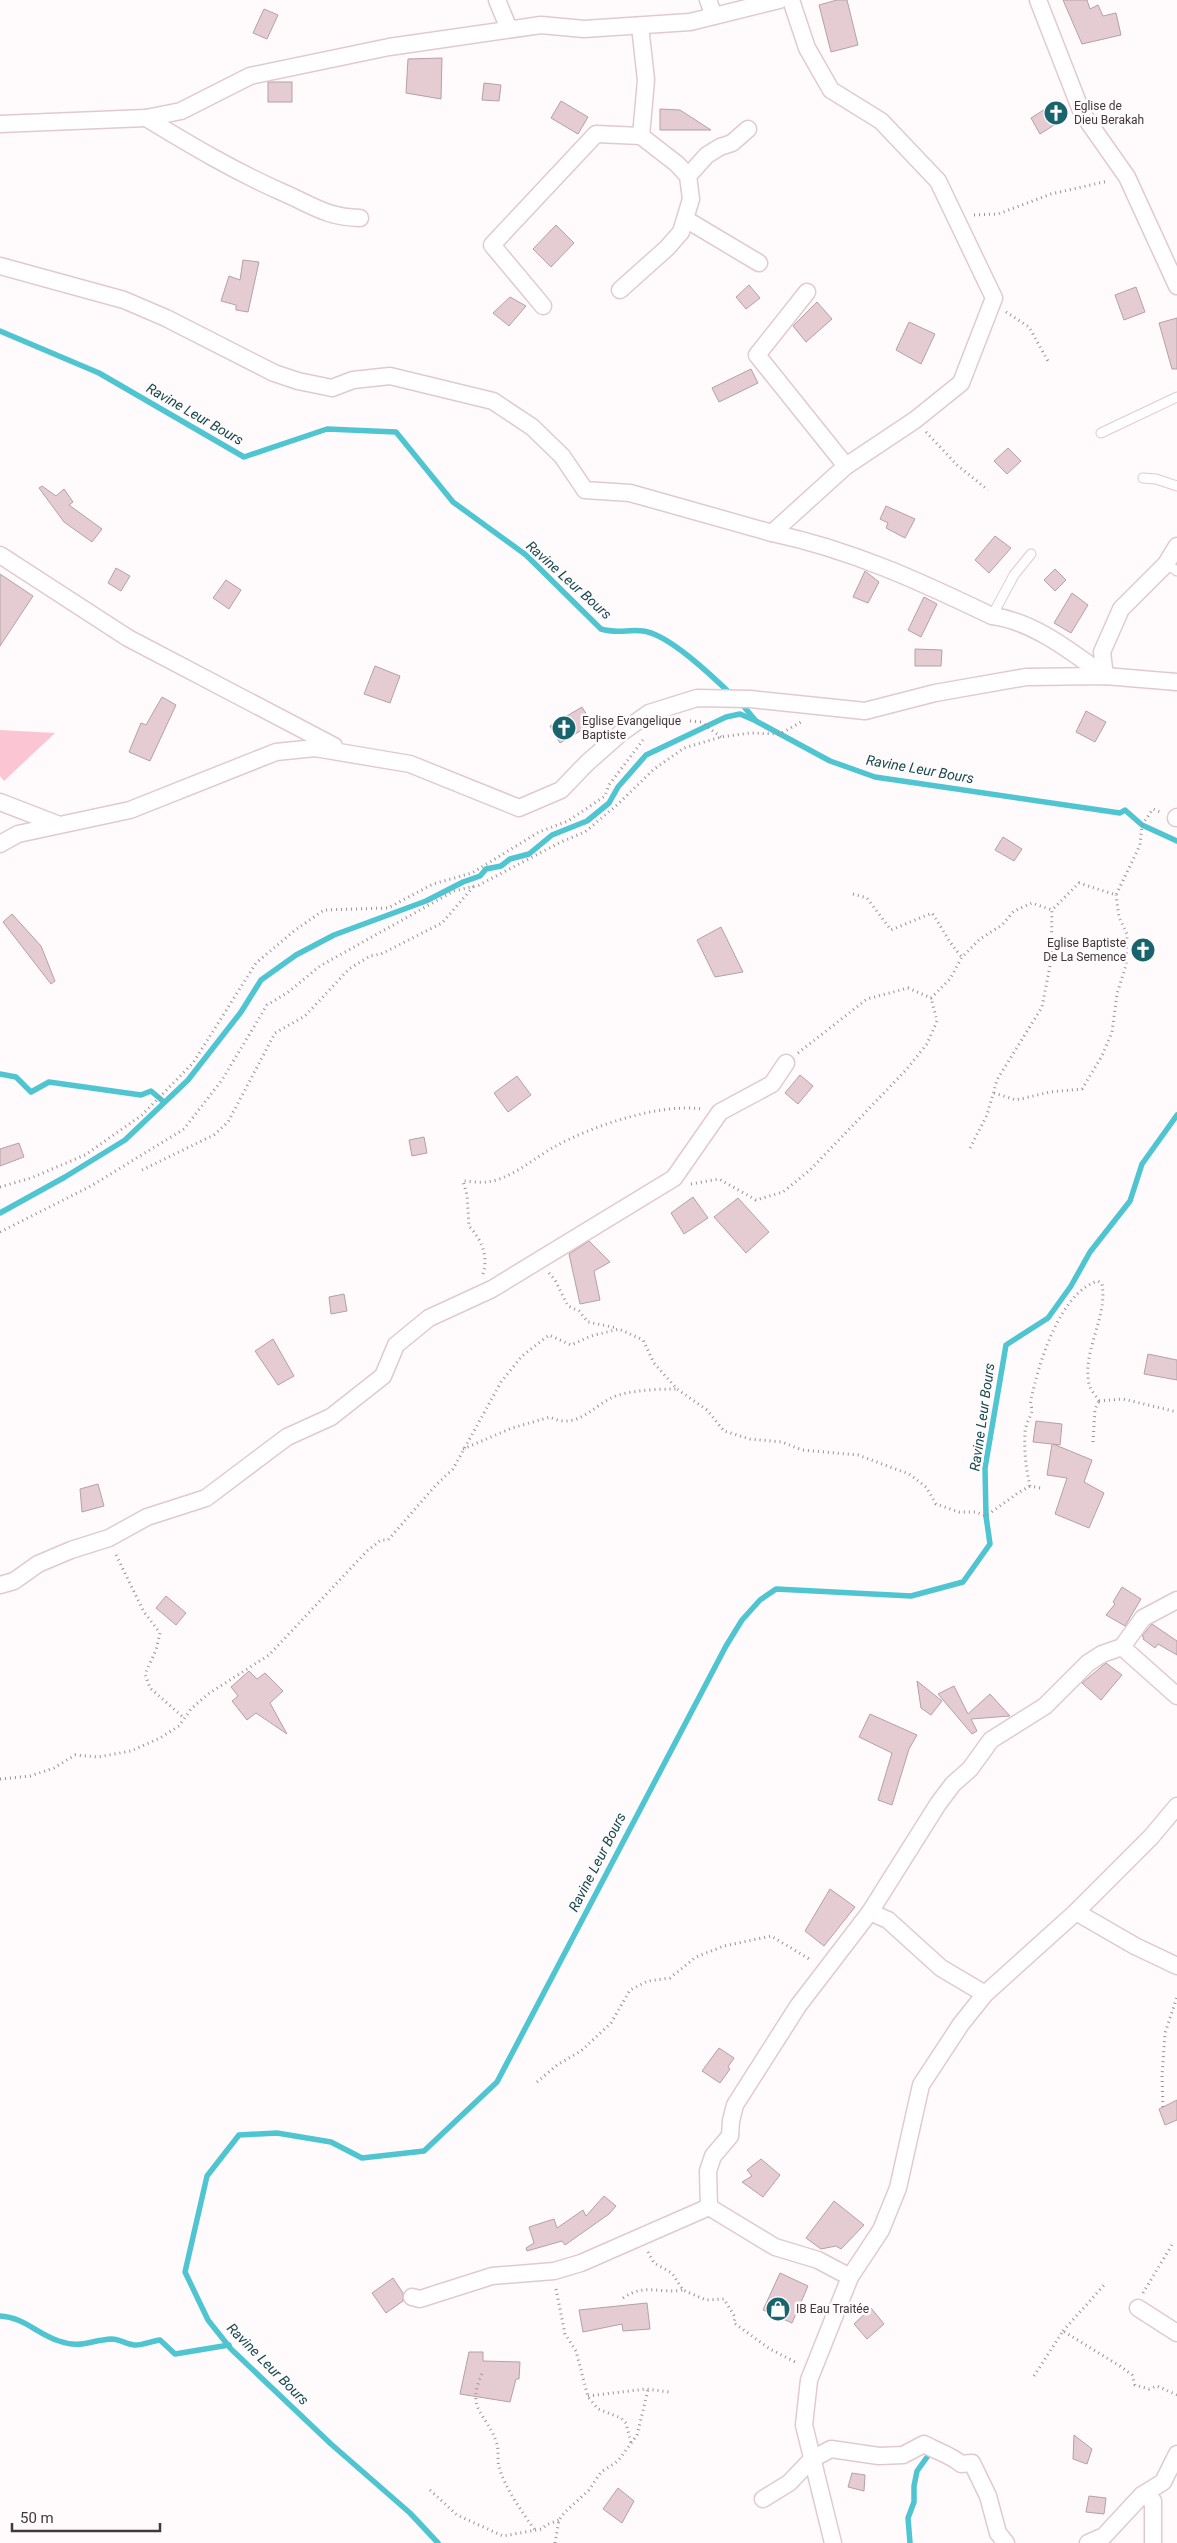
<svg xmlns="http://www.w3.org/2000/svg" width="1177" height="2543" font-family="Roboto,sans-serif">
	<style>
		.green { fill: #fbc5d4 }
		.lines { fill: none; stroke-linecap: round; stroke-linejoin: round }
		.stream { stroke: #4fc5d2; stroke-width: 5.5 }
		.building { fill: #e4ccd2; stroke: #b6a0a5 }
		.service-casing { stroke: #e1cacf; stroke-width: 11 }
		.minor-casing { stroke: #e1cacf; stroke-width: 19 }
		.path { stroke: #9a9395; stroke-width: 3; stroke-dasharray: 1 4; stroke-linecap: butt }
		.service { stroke: #fff; stroke-width: 9 }
		.minor { stroke: #fff; stroke-width: 16 }
		.labels { text-anchor: middle; dominant-baseline: central; stroke-width: 5; stroke-linejoin: round; paint-order: stroke }
		.poi-label { font-size: 12px; fill: #41383a; stroke: #fffafb; text-anchor: start }
		.water-label { font-size: 14px; font-style: italic; fill: #164a50; stroke: #fffafb }
	</style>
	<rect width="100%" height="100%" fill="#fffafb"/>
	<polygon class="green" points="0,730 55,733 4,781 0,776"/>
	<g class="lines">
		<g class="stream">
			<path d="M0,331L99,373L244,457L327,429L396,432L453,502L526,555L601,629C618,634 628,629 643,631C669,634 714,678 733,696"/>
			<polyline points="740,702 756,721 780,734 830,761 875,777 1120,813 1125,810 1142,825 1177,841"/>
			<polyline points="0,1074 16,1077 31,1092 49,1082 141,1095 151,1091 164,1102"/>
			<polyline points="0,1213 65,1177 125,1140 188,1080 241,1012 261,980 296,955 334,935 426,901 463,882 480,876 486,869 501,866 510,859 529,854 552,835 587,821 609,803 618,787 646,755 726,717 740,714 754,720"/>
			<path d="M0,2316C24,2317 37,2334 59,2341C81,2349 90,2340 112,2339C119,2339 126,2344 134,2345C141,2346 152,2341 160,2340L175,2354L229,2345"/>
			<polyline points="438,2543 410,2513 331,2444 231,2349 208,2320 185,2272 207,2176 239,2135 277,2133 331,2142 362,2158 424,2151 497,2082 726,1646 742,1620 760,1600 776,1589 911,1596 963,1582 990,1544 986,1516 985,1468 1006,1345 1048,1318 1071,1286 1090,1252 1130,1201 1142,1164 1177,1115"/>
			<polyline points="910,2543 908,2518 914,2502 914,2486 917,2471 930,2453"/>
		</g>
	</g>
	<g class="building">
		<polygon points="837,0 847,0 858,45 831,52 819,5"/>
		<polygon points="1063,0 1087,0 1090,9 1098,5 1103,16 1116,13 1121,35 1082,44"/>
		<polygon points="264,9 278,15 267,39 253,33"/>
		<polygon points="442,58 441,99 406,93 408,59"/>
		<rect x="268" y="82" width="24" height="20"/>
		<polygon points="484,83 501,85 499,101 482,100"/>
		<polygon points="561,101 588,117 578,134 551,118"/>
		<polygon points="1050,106 1059,122 1040,134 1031,118"/>
		<polygon points="660,109 680,110 711,130 660,130"/>
		<polygon points="556,225 574,243 551,267 533,249"/>
		<polygon points="243,260 259,262 248,312 236,310 236,305 221,301 229,276 240,280"/>
		<polygon points="749,285 760,298 746,309 736,297"/>
		<polygon points="1136,287 1145,312 1124,320 1115,295"/>
		<polygon points="510,297 526,306 509,326 493,313"/>
		<polygon points="817,302 832,319 806,342 793,326"/>
		<polygon points="1177,318 1177,369 1172,369 1159,323"/>
		<polygon points="909,322 935,334 921,364 896,350"/>
		<polygon points="751,369 758,383 719,402 712,388"/>
		<polygon points="1008,448 1021,461 1007,474 994,461"/>
		<polygon points="42,486 56,496 64,489 73,502 69,505 102,529 92,542 64,522 39,488"/>
		<polygon points="886,506 915,519 905,538 886,528 888,523 880,519"/>
		<polygon points="995,536 1011,548 989,573 975,560"/>
		<polygon points="116,568 130,576 121,591 108,583"/>
		<polygon points="1055,569 1066,580 1055,591 1044,580"/>
		<polygon points="865,571 879,582 868,603 853,597"/>
		<polygon points="0,574 33,596 0,646"/>
		<polygon points="226,580 241,590 229,609 213,598"/>
		<polygon points="1072,593 1088,605 1071,633 1054,623"/>
		<polygon points="924,597 937,604 921,637 908,630"/>
		<polygon points="915,649 942,650 941,666 915,666"/>
		<polygon points="375,666 400,676 390,703 364,694"/>
		<polygon points="162,697 176,705 150,761 129,752 141,723 146,725"/>
		<polygon points="582,707 592,724 560,743 550,726"/>
		<polygon points="1086,711 1106,722 1095,742 1076,732"/>
		<polygon points="1003,837 1022,849 1014,861 995,850"/>
		<polygon points="12,914 41,946 55,981 51,984 3,922"/>
		<polygon points="721,927 743,972 715,977 697,940"/>
		<polygon points="800,1075 813,1086 798,1104 785,1093"/>
		<polygon points="517,1076 531,1095 508,1112 494,1093"/>
		<polygon points="424,1137 427,1153 412,1156 409,1140"/>
		<polygon points="19,1143 24,1157 0,1166 0,1149"/>
		<polygon points="693,1197 708,1218 684,1234 671,1213"/>
		<polygon points="738,1198 769,1232 746,1253 714,1217"/>
		<polygon points="589,1241 610,1262 594,1271 600,1300 580,1304 569,1254"/>
		<polygon points="344,1294 347,1311 331,1314 329,1297"/>
		<polygon points="273,1339 294,1376 278,1385 255,1351"/>
		<polygon points="1148,1354 1177,1360 1177,1380 1144,1374"/>
		<polygon points="1036,1421 1062,1424 1060,1445 1053,1444 1092,1460 1084,1482 1104,1493 1089,1528 1055,1514 1067,1478 1047,1475 1052,1444 1033,1442"/>
		<polygon points="98,1484 104,1506 82,1512 80,1489"/>
		<polygon points="1122,1587 1141,1599 1125,1626 1106,1615 1115,1604 1113,1602"/>
		<polygon points="166,1596 186,1613 176,1625 156,1608"/>
		<polygon points="1152,1624 1177,1641 1177,1655 1158,1644 1155,1648 1143,1639 1144,1637 1142,1636"/>
		<polygon points="1106,1663 1122,1675 1101,1700 1082,1683"/>
		<polygon points="249,1671 257,1679 265,1673 283,1691 270,1703 287,1734 256,1713 247,1720 232,1701 238,1696 231,1687"/>
		<polygon points="917,1681 942,1701 931,1715 921,1708"/>
		<polygon points="954,1686 968,1714 990,1694 1010,1716 971,1719 977,1731 972,1734 938,1694"/>
		<polygon points="870,1714 917,1735 909,1749 892,1805 878,1800 892,1753 859,1737"/>
		<polygon points="830,1889 855,1907 824,1946 805,1931"/>
		<polygon points="719,2048 734,2058 728,2067 730,2069 720,2083 702,2071"/>
		<polygon points="1177,2100 1177,2120 1165,2125 1159,2109"/>
		<polygon points="761,2159 780,2175 763,2197 742,2182 752,2176 747,2170"/>
		<polygon points="604,2196 616,2206 609,2214 565,2245 562,2241 527,2251 526,2248 534,2243 529,2227 554,2219 557,2228 583,2210 586,2216"/>
		<polygon points="834,2201 864,2225 841,2249 836,2246 821,2249 806,2238"/>
		<polygon points="780,2273 808,2286 792,2323 763,2310"/>
		<polygon points="393,2278 403,2293 403,2301 386,2313 372,2293"/>
		<polygon points="647,2303 650,2329 623,2331 622,2324 583,2332 579,2310"/>
		<polygon points="871,2308 884,2324 867,2339 854,2324"/>
		<polygon points="469,2352 483,2352 483,2361 520,2362 519,2379 516,2379 510,2402 460,2394"/>
		<polygon points="1074,2435 1092,2449 1087,2464 1073,2459"/>
		<polygon points="852,2473 865,2475 864,2491 848,2487"/>
		<polygon points="618,2488 634,2501 622,2523 603,2509"/>
		<polygon points="1089,2496 1106,2498 1104,2514 1086,2512"/>
	</g>
	<g class="lines">
		<defs>
			<g id="service">
				<polyline points="1101,433 1177,397"/>
				<polyline points="1143,478 1156,479 1177,486"/>
				<polyline points="1166,564 1177,571"/>
				<polyline points="992,616 1014,575 1031,554"/>
			</g>
			<g id="minor">
				<polyline points="497,0 509,29"/>
				<polyline points="708,0 714,16"/>
				<polyline points="1038,0 1082,113 1127,177 1177,286"/>
				<polyline points="640,26 646,80 641,136"/>
				<path d="M146,118C192,146 236,172 284,193C314,206 326,217 360,218"/>
				<polyline points="0,124 146,118 181,111 250,76 389,47 541,25 584,29 690,22 779,0"/>
				<polyline points="688,176 707,155 720,147 732,143 748,129"/>
				<polyline points="687,220 759,263"/>
				<polyline points="0,266 124,300 166,318 274,373 298,381 332,388 353,380 390,376 493,401 532,427 562,456 585,490 630,493 772,533 846,466 915,420 961,383 994,298 938,181 881,121 831,90 807,48 791,0"/>
				<polyline points="807,292 757,355 846,466"/>
				<polyline points="543,306 492,245 596,134 641,136 677,164 688,176 691,199 681,232 667,248 620,290"/>
				<path d="M772,533C852,550 919,581 992,616C1033,621 1072,652 1105,676"/>
				<polyline points="0,555 128,638 334,746"/>
				<polyline points="1105,676 1102,652 1121,609 1166,564 1177,546"/>
				<polyline points="0,802 57,824"/>
				<polyline points="1176,818 1177,817"/>
				<polyline points="0,844 18,834 130,810 276,752 315,748 410,764 519,808 561,790 587,763 621,733 649,713 697,698 750,699 865,711 935,693 1026,677 1105,676 1177,682"/>
				<polyline points="0,1585 14,1581 38,1564 71,1550 109,1538 147,1517 206,1498 287,1437 331,1417 383,1376 396,1345 429,1318 492,1289 674,1178 720,1112 772,1084 786,1063"/>
				<polyline points="1122,1647 1177,1696"/>
				<polyline points="870,1912 888,1920 941,1968 985,1994"/>
				<polyline points="1076,1912 1135,1946 1177,1966"/>
				<polyline points="709,2207 708,2171 713,2156 730,2136 731,2121 735,2105 798,2006 870,1912 938,1804 953,1784 970,1769 991,1740 1045,1706 1088,1663 1102,1654 1122,1647 1143,1618 1177,1600"/>
				<polyline points="709,2207 775,2247 818,2260 850,2277"/>
				<polyline points="412,2297 420,2299 492,2276 554,2271 581,2263 709,2207"/>
				<polyline points="1138,2308 1177,2333"/>
				<polyline points="1142,2495 1153,2501 1153,2543"/>
				<path d="M763,2499L789,2483L812,2459L831,2449L879,2456L903,2455L924,2444C936,2451 951,2455 961,2464L972,2463L988,2496L998,2533L1006,2543"/>
				<polyline points="833,2543 804,2425 809,2380 850,2277 881,2230 898,2188 921,2085 961,2024 985,1994 1076,1912 1151,1837 1177,1806"/>
				<polyline points="1088,2543 1104,2536 1142,2495 1163,2482 1177,2454"/>
			</g>
		</defs>
		<use href="#service" class="service-casing"/>
		<use href="#minor" class="minor-casing"/>
		<g class="path">
			<polyline points="974,215 998,214 1051,194 1108,181"/>
			<polyline points="1006,312 1029,327 1049,363"/>
			<polyline points="926,432 957,465 988,490"/>
			<polyline points="690,721 701,722 721,737"/>
			<path d="M853,894L867,898L891,930L932,913C943,929 948,942 962,957"/>
			<polyline points="798,1053 867,999 908,988 931,998 950,979 962,957 980,939 1002,925 1014,911 1032,903 1052,910"/>
			<polyline points="994,1093 1016,1100 1050,1092 1082,1089 1102,1056 1112,1032 1117,994 1126,965 1127,934 1119,917 1116,895"/>
			<polyline points="970,1148 987,1115 997,1080 1042,1007 1051,961 1052,910 1079,883 1116,895 1140,845 1142,825 1153,809 1160,812"/>
			<polyline points="142,1170 214,1135 228,1122 275,1033 305,1016 349,969 370,956 381,954 442,923 474,886"/>
			<polyline points="691,1184 719,1179 756,1200 783,1192 810,1170 906,1070 927,1044 937,1021 931,998"/>
			<polyline points="0,1187 31,1178 85,1155 142,1115 193,1063 256,963 294,931 324,910 388,908 433,884 472,873 539,832 568,821 605,796 609,785 643,740"/>
			<polyline points="0,1232 91,1186 184,1129 222,1080 267,1005 287,993 320,966 454,891 479,885 561,842 585,832 617,805 653,770 684,748 721,737 750,733 780,734 801,722"/>
			<polyline points="549,1273 555,1280 568,1306 579,1311 588,1322 617,1328"/>
			<path d="M483,1274C489,1256 481,1239 469,1226L467,1195L463,1181C470,1181 479,1183 486,1182C510,1180 534,1158 554,1147C592,1126 659,1103 702,1109"/>
			<polyline points="1099,1401 1123,1399 1177,1412"/>
			<polyline points="1093,1442 1095,1409 1099,1401"/>
			<path d="M463,1449L512,1428L550,1417C580,1432 594,1401 622,1394C639,1390 659,1389 676,1389"/>
			<path d="M1040,1488L1030,1486C1026,1469 1024,1452 1025,1433C1025,1425 1030,1419 1032,1411C1032,1408 1030,1404 1031,1400C1038,1365 1060,1292 1098,1281L1102,1284C1108,1317 1082,1351 1089,1384C1090,1389 1096,1396 1099,1401"/>
			<polyline points="116,1555 144,1612 160,1633 156,1650 145,1674 150,1688 184,1718"/>
			<polyline points="0,1779 30,1776 54,1768 75,1755 98,1757 131,1751 160,1738 179,1726 191,1709 208,1694 269,1655 367,1551 381,1540 388,1540 436,1485 453,1469 501,1382 522,1356 549,1335 571,1345 591,1336 619,1329 643,1340 654,1363 677,1389 707,1410 724,1431 750,1439 782,1442 802,1450 858,1455 909,1474 926,1487 936,1504 959,1512 976,1512 986,1516 1018,1493 1030,1486"/>
			<polyline points="537,2082 557,2065 581,2051 611,2023 630,1990 648,1981 670,1978 696,1957 724,1946 771,1936 811,1960"/>
			<polyline points="1163,2107 1162,2076 1165,2033 1177,1997"/>
			<polyline points="648,2252 654,2263 672,2273 683,2290 706,2300 724,2299 735,2317 734,2323 770,2349 797,2363"/>
			<polyline points="556,2289 565,2334 576,2351 588,2397 598,2409 621,2418 626,2423 631,2443"/>
			<polyline points="1143,2293 1173,2243"/>
			<path d="M623,2298C644,2283 660,2294 683,2290"/>
			<polyline points="1063,2331 1105,2284"/>
			<path d="M482,2374C465,2410 487,2413 497,2444C499,2451 497,2459 499,2467C504,2486 523,2514 535,2530"/>
			<polyline points="1034,2376 1063,2331 1123,2368 1132,2375 1135,2385 1149,2389 1157,2386 1177,2395"/>
			<polyline points="588,2396 646,2389 669,2392"/>
			<polyline points="430,2490 457,2515 503,2536 542,2529 546,2525 559,2520"/>
			<polyline points="555,2543 559,2520 564,2513 589,2490 601,2472 618,2461 637,2435 648,2390"/>
		</g>
		<use href="#service" class="service"/>
		<use href="#minor" class="minor"/>
	</g>
	<defs>
		<symbol id="church-disc" viewBox="-11 -11 22 22"><circle r="9.5" fill="#17646c" stroke="#fffafb"/><path d="M-1.2-6h2.4v3.5h3.3v2.4h-3.3V6h-2.4V-.1h-3.3v-2.4h3.3Z" fill="#fff"/></symbol>
		<symbol id="shop-disc" viewBox="-11 -11 22 22"><circle r="9.5" fill="#17646c" stroke="#fffafb"/><path d="M-5-2.5h2.3a2.7 3.5 0 0 1 5.4 0H5L5.5 6h-11ZM-1.5-2.5h3a1.5 2.3 0 0 0-3 0Z" fill="#fff"/></symbol>
	</defs>
	<g fill-rule="evenodd">
		<use href="#church-disc" x="1042" y="99" width="28" height="28"/>
		<use href="#church-disc" x="550" y="714" width="28" height="28"/>
		<use href="#church-disc" x="1129" y="936" width="28" height="28"/>
		<use href="#shop-disc" x="764" y="2295" width="28" height="28"/>
	</g>
	<g class="labels">
		<g class="poi-label">
			<text x="1074" y="106">Eglise de<tspan x="1074" dy="14">Dieu Berakah</tspan></text>
			<text x="582" y="721">Eglise Evangelique<tspan x="582" dy="14">Baptiste</tspan></text>
			<text x="1126" y="943" text-anchor="end">Eglise Baptiste<tspan x="1126" dy="14">De La Semence</tspan></text>
			<text x="796" y="2309">IB Eau Traitée</text>
		</g>
		<g class="water-label">
			<text transform="translate(195 414) rotate(30)">Ravine Leur Bours</text>
			<text transform="translate(569 580) rotate(42)">Ravine Leur Bours</text>
			<text transform="translate(920 769) rotate(10)">Ravine Leur Bours</text>
			<text transform="translate(982 1417) rotate(-82)">Ravine Leur Bours</text>
			<text transform="translate(597 1862) rotate(-63)">Ravine Leur Bours</text>
			<text transform="translate(268 2364) rotate(45)">Ravine Leur Bours</text>
		</g>
	</g>
	<path d="M12 2523v8h148v-8" fill="none" stroke="#41383a" stroke-width="2.5"/>
	<text x="20" y="2523" font-size="15" fill="#41383a" stroke="#fffafb" stroke-width="4" paint-order="stroke">50 m</text>
</svg>
